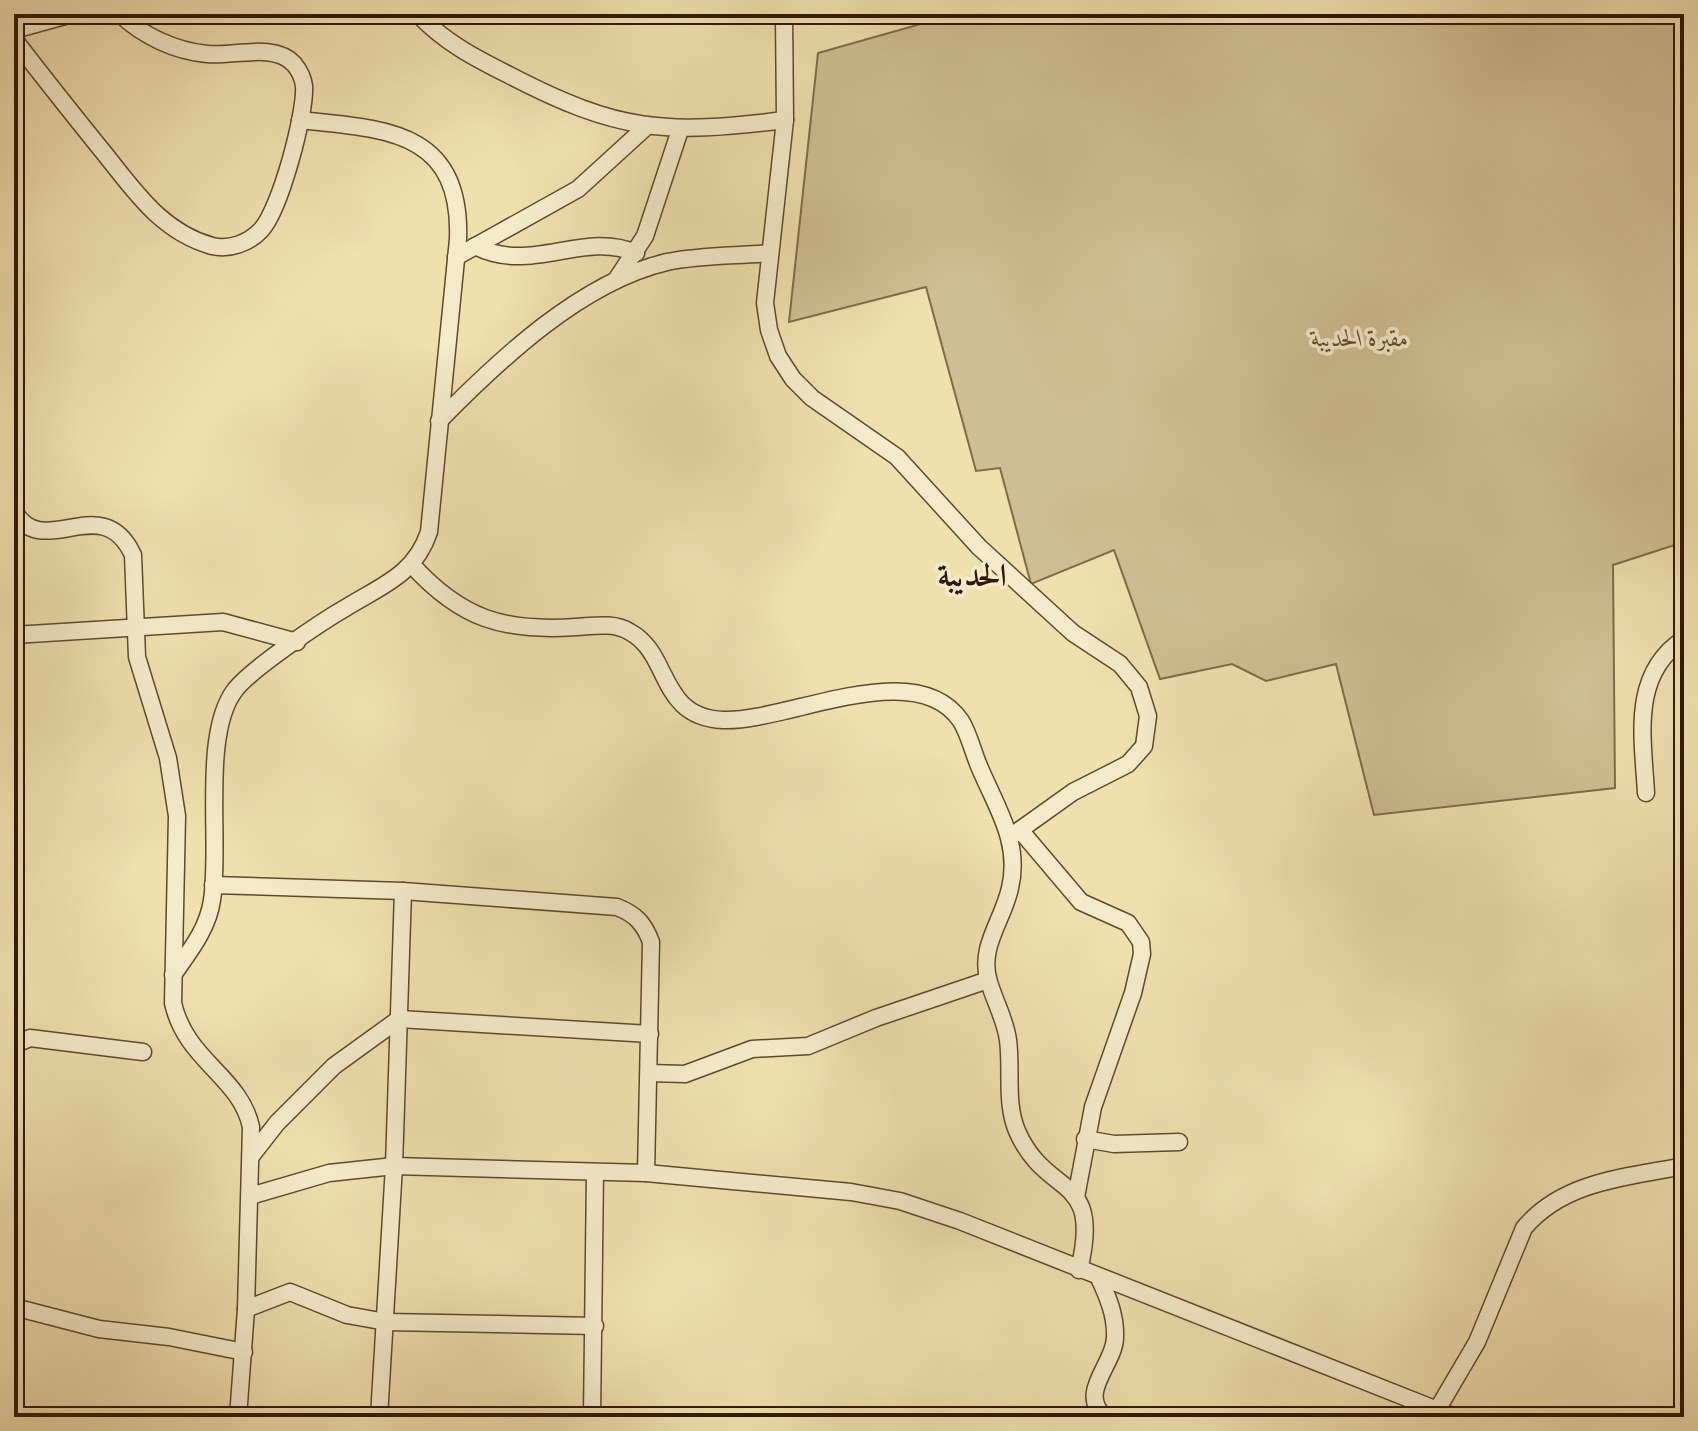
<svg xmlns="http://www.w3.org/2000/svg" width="1698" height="1431" font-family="'IM FELL Great Primer',Amiri,serif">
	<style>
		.green { fill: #cfbe91; stroke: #806a4a; stroke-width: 2 }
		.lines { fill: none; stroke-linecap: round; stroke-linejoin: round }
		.minor-casing { stroke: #60492d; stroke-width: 19 }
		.minor { stroke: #f5ebca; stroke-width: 16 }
		.labels { text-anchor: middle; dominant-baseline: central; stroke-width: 7; stroke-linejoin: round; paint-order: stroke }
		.park-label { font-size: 24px; font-style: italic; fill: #60492d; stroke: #f5ebca }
		.district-label { font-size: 32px; font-weight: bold; fill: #311702; stroke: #f5ebca }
	</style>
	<rect width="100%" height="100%" fill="#efe0ae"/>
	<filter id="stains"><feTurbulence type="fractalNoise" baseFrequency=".0025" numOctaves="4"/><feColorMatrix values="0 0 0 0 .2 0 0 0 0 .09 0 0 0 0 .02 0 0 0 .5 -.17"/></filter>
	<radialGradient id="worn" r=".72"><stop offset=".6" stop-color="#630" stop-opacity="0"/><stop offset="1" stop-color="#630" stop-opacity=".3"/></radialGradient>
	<polygon class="green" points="956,14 1684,14 1684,542 1613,565 1615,788 1374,815 1336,664 1266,681 1232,664 1160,679 1114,550 1031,584 1000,468 976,471 926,287 789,322 818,53"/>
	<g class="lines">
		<defs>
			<g id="minor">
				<path d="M418,14C444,42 475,58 509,75C619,132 664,135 785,120"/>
				<polyline points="784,14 785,120 765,303 769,330 778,356 793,379 812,398 897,457 979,547 1073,633 1120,664 1139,687 1148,716 1144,746 1128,764 1073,792 1010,837"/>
				<polyline points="14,30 72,14"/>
				<path d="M14,39C42,76 71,112 100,148C133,188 159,231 212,246C230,250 249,243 261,230C280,210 306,113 304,86C303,78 299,70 294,64C274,42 233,57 207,54C175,51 143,36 120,14"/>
				<path d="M475,246C532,275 582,230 636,253"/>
				<polyline points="456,257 578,189 646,127"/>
				<polyline points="616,280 645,236 680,130"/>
				<path d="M439,421C499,360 581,282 667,262C700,255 736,256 770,253"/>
				<path d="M14,511C43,563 102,488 133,555L137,657L168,758L177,816L173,1003C186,1061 240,1076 251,1127L246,1309L238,1417"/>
				<path d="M412,565C461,619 504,632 576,627C594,626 614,622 630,632C671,654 658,717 723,720C789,722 916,654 961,721C969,734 973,752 979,766C996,807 1021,842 1010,888C1003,921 978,947 989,982C995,1002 1005,1019 1008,1040C1012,1070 1005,1102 1017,1131C1047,1200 1103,1171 1079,1270"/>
				<polyline points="14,635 223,622 297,642"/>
				<path d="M1646,793C1643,738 1630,674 1684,639"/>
				<polyline points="1020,830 1081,902 1128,923 1141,942 1142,954 1133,993 1093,1107 1076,1197"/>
				<path d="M213,885L403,891L617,907C635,914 644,923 651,942L646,1173"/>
				<polyline points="14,912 14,931"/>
				<path d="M173,975C189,952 208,929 212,900C221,844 201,734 235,690C251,669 321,622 347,607C383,585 415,574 429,532L458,239C462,129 383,129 300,120"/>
				<polyline points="14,1045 30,1038 143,1052"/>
				<polyline points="649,1073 685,1074 752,1049 808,1046 876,1018 988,980"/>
				<polyline points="1085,1139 1114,1144 1179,1142"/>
				<polyline points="252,1155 277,1123 334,1066 399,1019 650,1034"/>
				<polyline points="250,1196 329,1173 394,1166 646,1173 851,1192 900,1201 960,1221 1455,1417"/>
				<path d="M1099,1278C1108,1297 1116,1316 1115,1338C1114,1365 1077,1393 1105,1417"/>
				<polyline points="14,1307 99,1329 169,1337 244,1352"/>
				<polyline points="246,1309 290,1292 347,1315 386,1322 595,1326"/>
				<path d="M1437,1410L1477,1342L1524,1228C1563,1181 1627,1177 1684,1166"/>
				<polyline points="379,1417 394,1166 403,891"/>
				<polyline points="592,1417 595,1172"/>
				<polyline points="1682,1417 1684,1406"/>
			</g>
		</defs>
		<use href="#minor" class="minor-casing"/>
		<use href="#minor" class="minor"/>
	</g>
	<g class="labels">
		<g class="park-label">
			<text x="1360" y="338">مقبرة الحديبة</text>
		</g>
		<g class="district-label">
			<text x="972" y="575">الحديبة</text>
		</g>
	</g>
	<rect width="1698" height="1431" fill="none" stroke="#efe0ae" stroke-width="48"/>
	<rect x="16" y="16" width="1666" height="1399" fill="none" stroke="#311702" stroke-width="4"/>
	<rect x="24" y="24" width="1650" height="1383" fill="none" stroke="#311702" stroke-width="2"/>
	<rect width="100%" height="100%" filter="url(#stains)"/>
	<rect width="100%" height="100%" fill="url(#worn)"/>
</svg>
